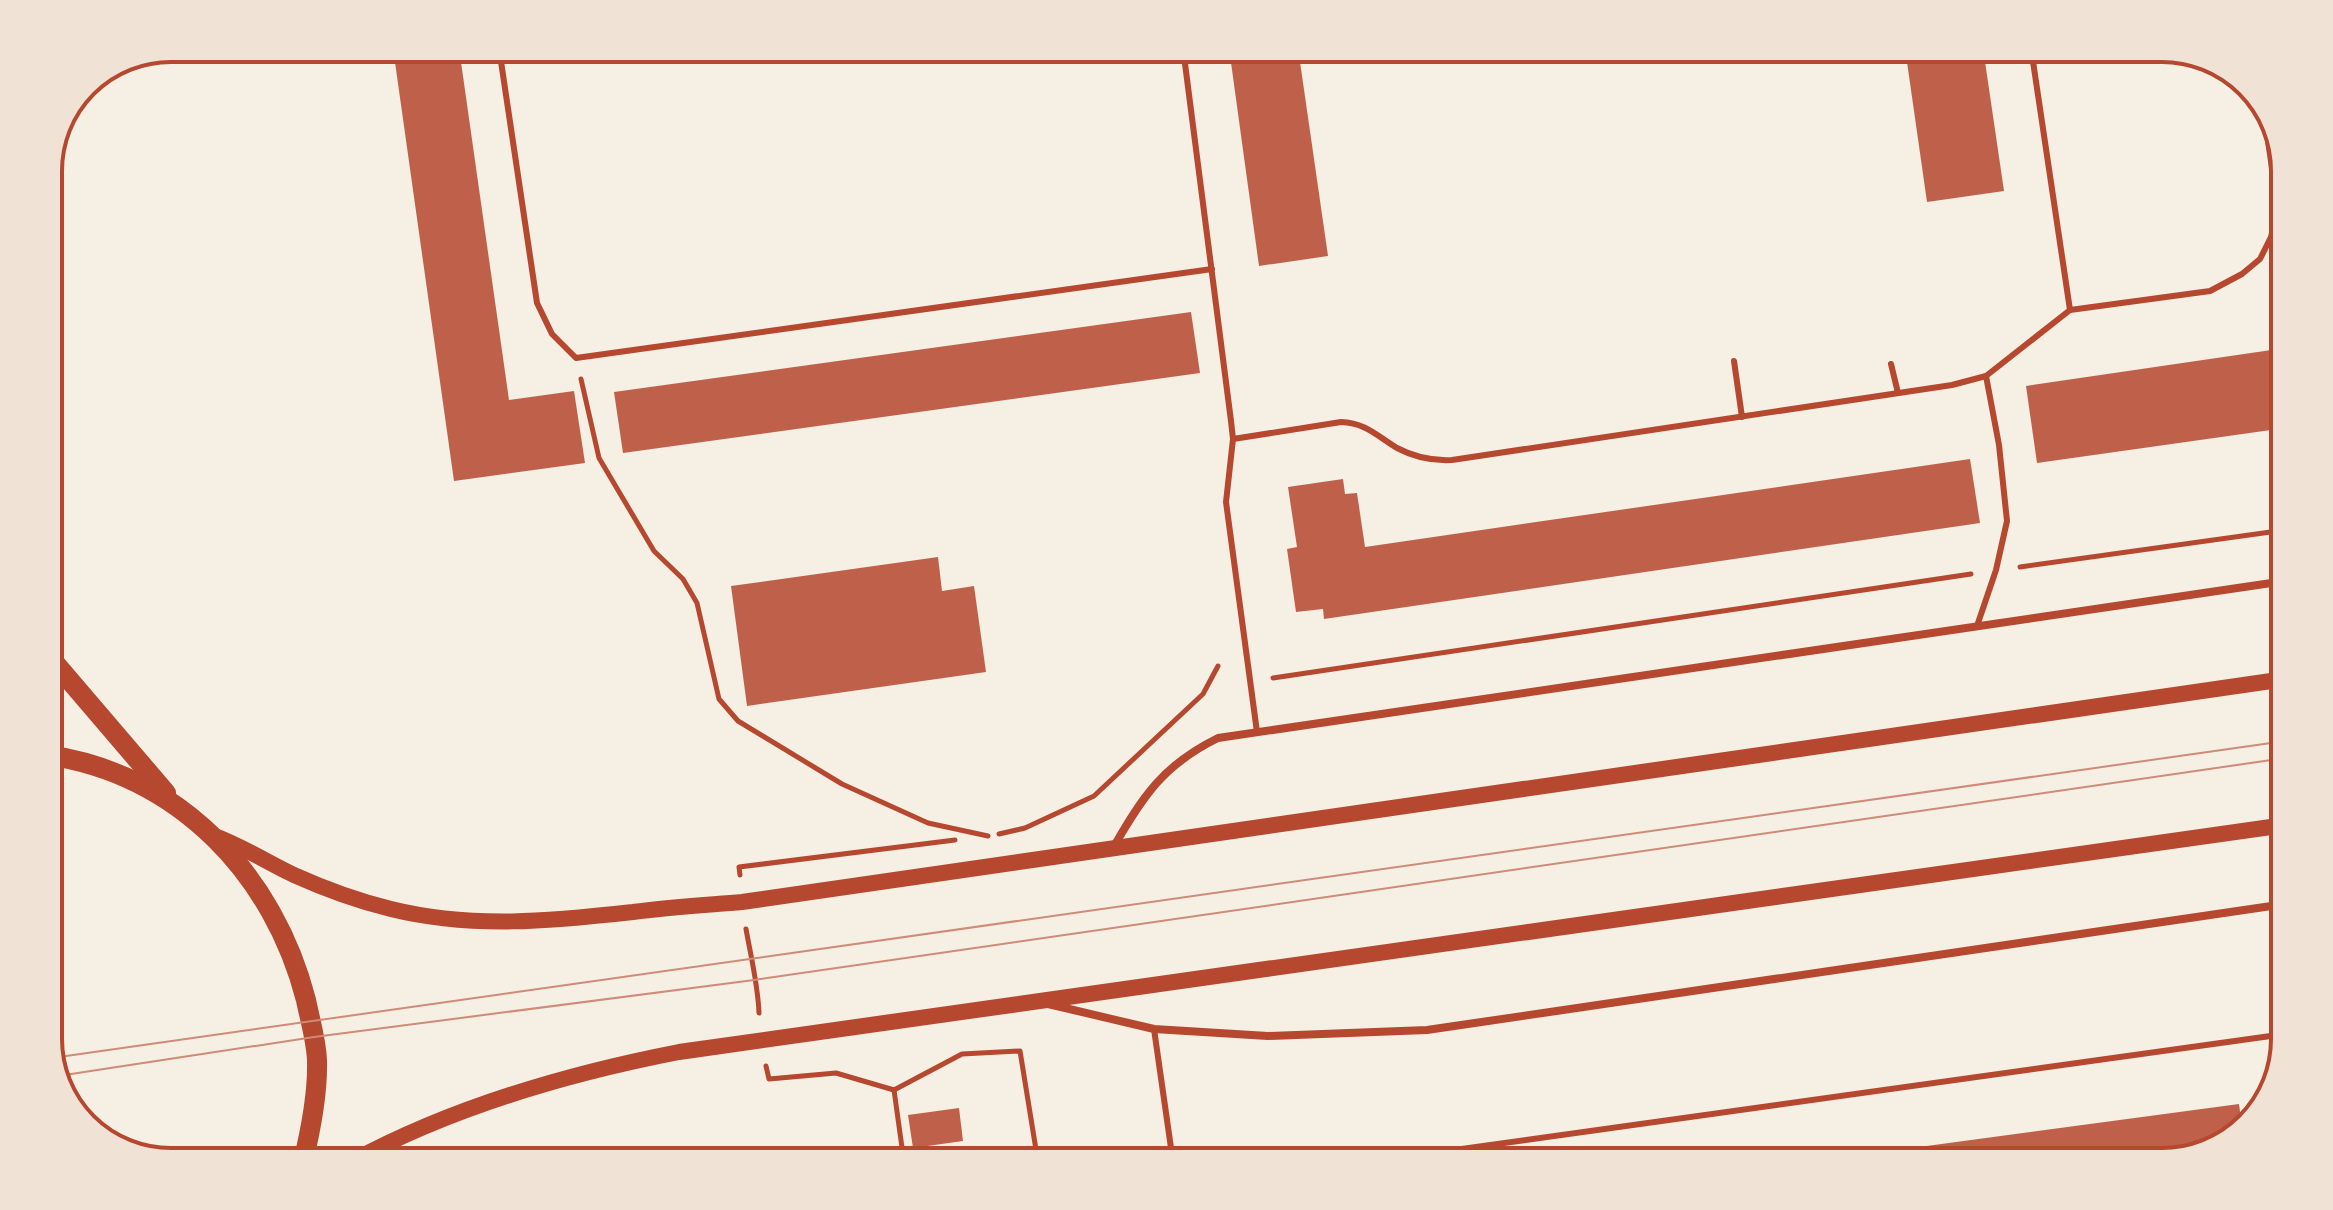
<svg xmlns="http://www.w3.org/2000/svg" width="2333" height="1210" font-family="'Work Sans',sans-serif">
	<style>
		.building { fill: #bf614a }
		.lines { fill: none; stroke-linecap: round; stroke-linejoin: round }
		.path { stroke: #b5482f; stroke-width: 5 }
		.service { stroke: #b5482f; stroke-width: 6 }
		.minor { stroke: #b5482f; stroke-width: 8 }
		.secondary { stroke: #b5482f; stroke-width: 16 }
		.primary { stroke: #b5482f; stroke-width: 20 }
		.tram { stroke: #cf8b77; stroke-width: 2 }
		.rim { fill: none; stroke: #b5482f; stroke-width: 4 }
	</style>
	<rect width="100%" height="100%" fill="#f6efe4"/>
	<g class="building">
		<polygon points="393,48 459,48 509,400 574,391 585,463 454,481"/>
		<polygon points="1229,48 1298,48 1328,256 1259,266"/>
		<polygon points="1905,48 1983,48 2004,191 1927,202"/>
		<polygon points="1191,312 1200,373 623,453 614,392"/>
		<polygon points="2285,348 2285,428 2037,463 2026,386"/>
		<polygon points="1970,459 1980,523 1324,619 1323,609 1296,612 1287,549 1297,547 1288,487 1343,479 1345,494 1357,493 1365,547"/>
		<polygon points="938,557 942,591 974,586 986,672 747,706 731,586"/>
		<polygon points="2239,1104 2242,1126 2224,1145 2163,1162 1808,1162"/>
		<polygon points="959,1108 963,1141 913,1148 908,1115"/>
	</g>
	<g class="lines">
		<g class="path">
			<polyline points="581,379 599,458 654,551 683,579 697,603 719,699 738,721 842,784 928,823 988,836"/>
			<polyline points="2020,567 2285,530"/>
			<polyline points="1273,678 1971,574"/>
			<polyline points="999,834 1025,828 1094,796 1203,694 1218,666"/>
			<polyline points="740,875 739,867 955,840"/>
			<path d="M746,929C751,957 758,985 759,1013"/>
			<polyline points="766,1066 769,1079 836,1073 894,1090 962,1054 1020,1051 1038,1162"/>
			<polyline points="894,1090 904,1162"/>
		</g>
		<g class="service">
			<polyline points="499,48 537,303 552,334 576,358 1212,269"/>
			<polyline points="1183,48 1231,421 1233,439 1226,502 1257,732"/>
			<polyline points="2031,48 2070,310"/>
			<polyline points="1734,361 1742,417"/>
			<polyline points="1891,364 1898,393"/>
			<path d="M1233,439L1341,422C1366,423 1377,436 1397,448C1414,457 1433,461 1452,460L1952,385L1986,376L2070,310L2210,291L2242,274L2260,259L2271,237L2278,209L2262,100"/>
			<polyline points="1977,626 1996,570 2007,521 1999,445 1986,376"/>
			<polyline points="1154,1029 1173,1162"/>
			<polyline points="1368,1162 2285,1034"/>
		</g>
		<g class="minor">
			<path d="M1113,848C1143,796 1163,765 1218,738L2285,581"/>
			<polyline points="1048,1004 1154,1029 1268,1036 1427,1030 2285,904"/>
		</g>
		<g class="secondary">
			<path d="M212,835C241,845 266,862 294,875C325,889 358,901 391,909C472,929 552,921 633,912C669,907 706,905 742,902L2285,679"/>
			<path d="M351,1162C452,1107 566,1074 679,1052L2285,825"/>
		</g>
		<g class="primary">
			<polyline points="48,655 166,793"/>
			<path d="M48,755C180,775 274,875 306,1000C310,1020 316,1039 317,1060C318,1094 311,1129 303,1162"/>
		</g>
		<g class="tram">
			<polyline points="52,1058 2285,741"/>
			<polyline points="58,1076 314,1037 754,980 2285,758"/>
		</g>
	</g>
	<path d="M0 0H2333V1210H0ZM171 62H2162A109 109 0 0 1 2271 171V1039A109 109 0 0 1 2162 1148H171A109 109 0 0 1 62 1039V171A109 109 0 0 1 171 62Z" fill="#f1e2d6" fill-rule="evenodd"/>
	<path class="rim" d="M171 62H2162A109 109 0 0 1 2271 171V1039A109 109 0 0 1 2162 1148H171A109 109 0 0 1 62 1039V171A109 109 0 0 1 171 62Z"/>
</svg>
